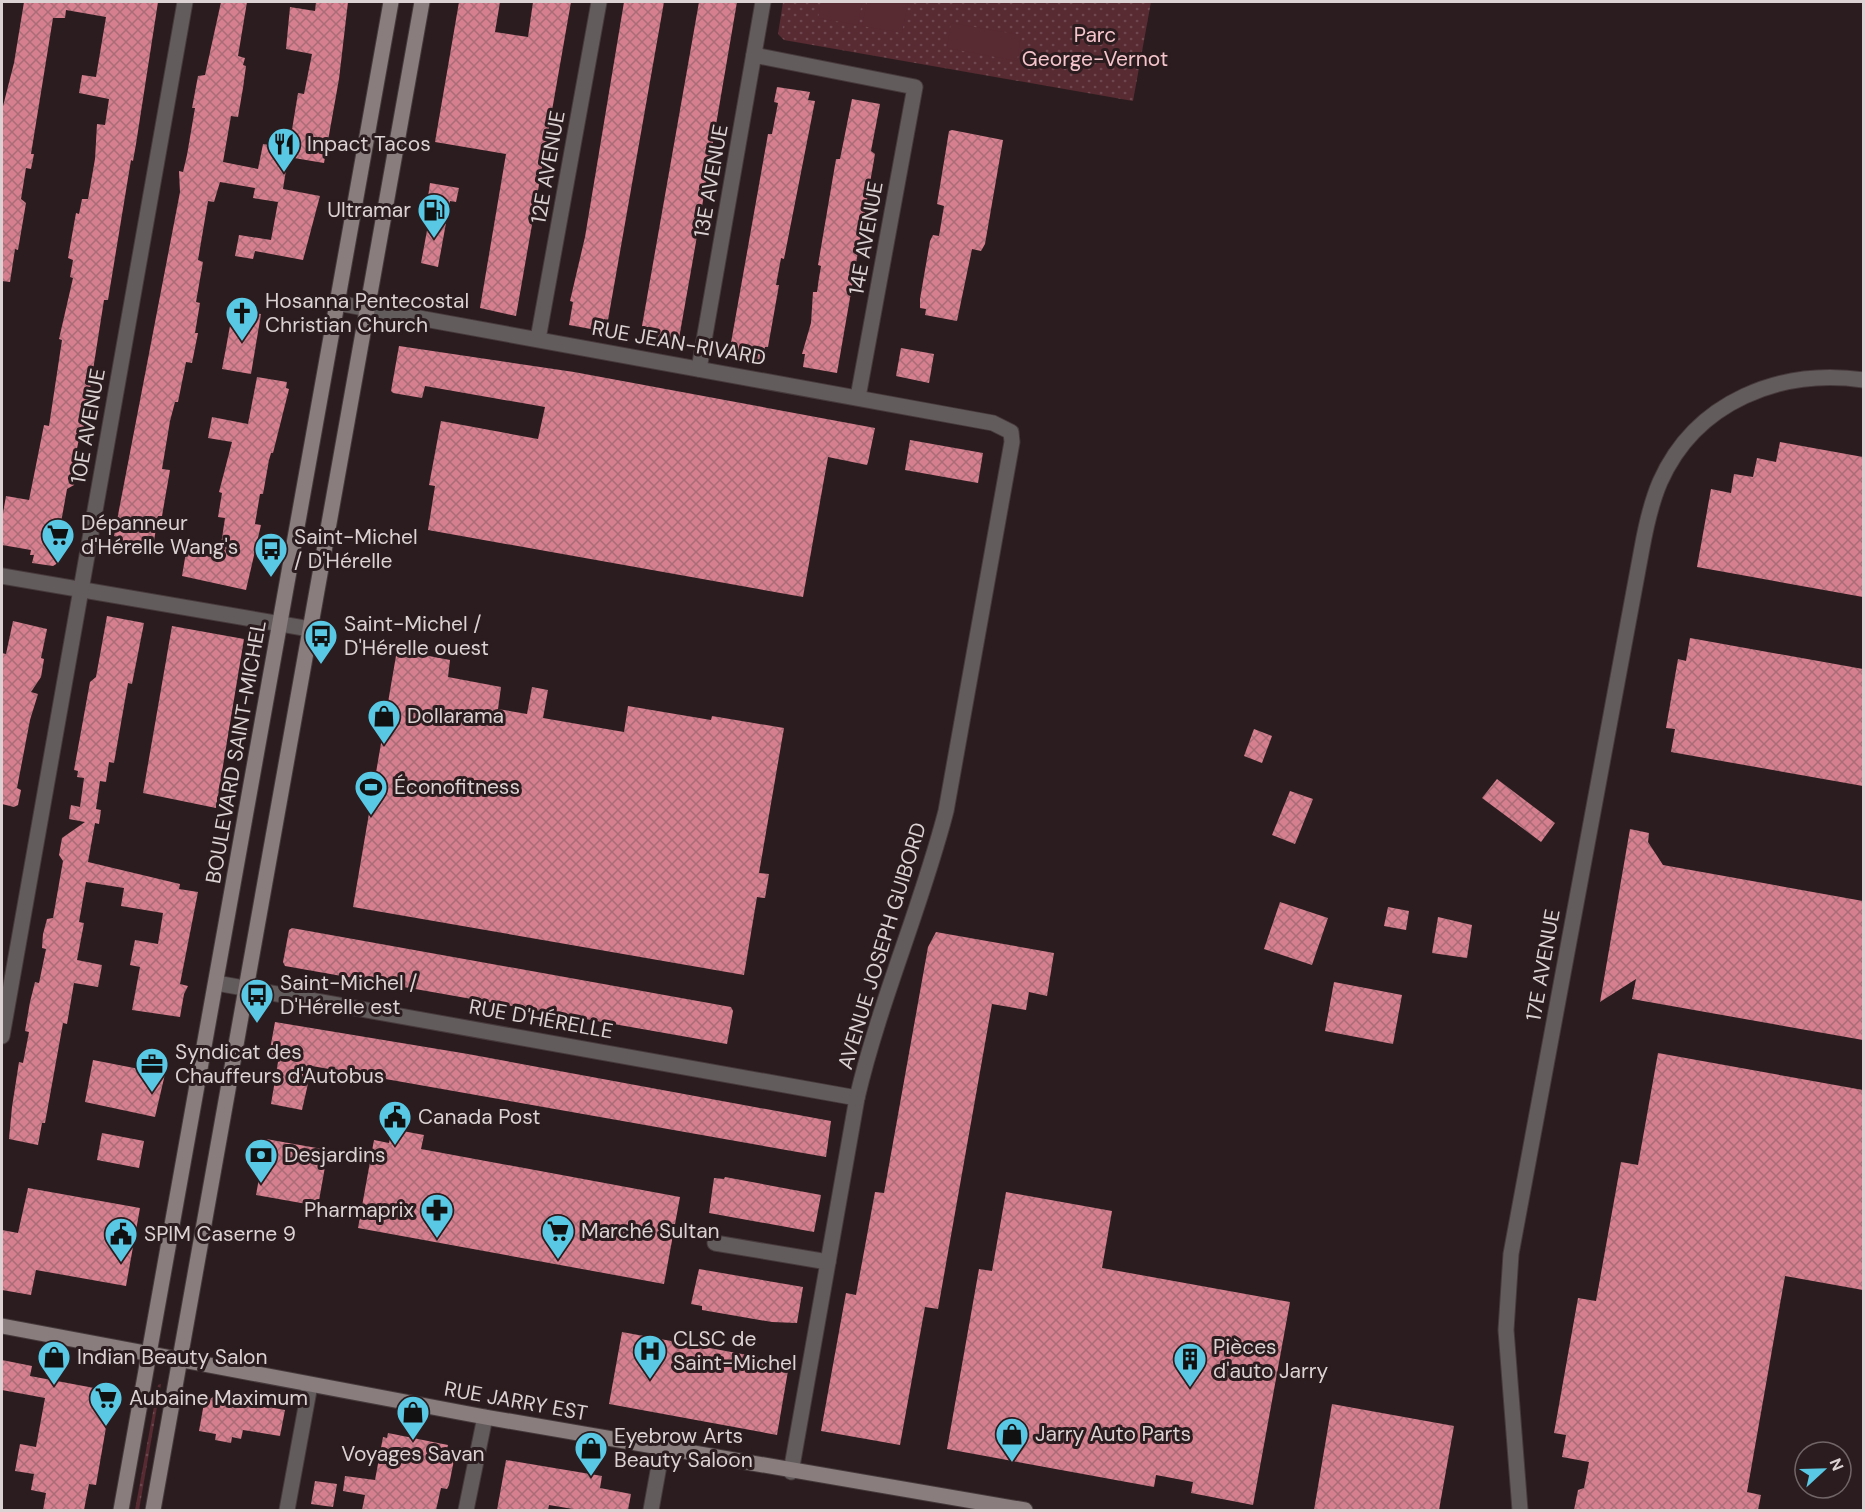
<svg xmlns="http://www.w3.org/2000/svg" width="1865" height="1512" font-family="'DM Sans',sans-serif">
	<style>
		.grass { fill: url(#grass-dots) }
		.garden { fill: #582a32 }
		.building { fill: url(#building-cross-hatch) }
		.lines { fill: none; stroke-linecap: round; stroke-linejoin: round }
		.street-casing { stroke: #473a3c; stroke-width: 17 }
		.secondary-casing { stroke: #473a3c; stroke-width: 17 }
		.street { stroke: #635c5d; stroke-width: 15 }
		.secondary { stroke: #897d7e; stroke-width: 15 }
		.labels { text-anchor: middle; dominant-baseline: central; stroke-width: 6; stroke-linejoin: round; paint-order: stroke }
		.park-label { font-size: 21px; fill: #f6c5cc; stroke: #2b1d1f }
		.poi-label { font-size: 21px; fill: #dcd2d3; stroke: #2b1d1f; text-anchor: start }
		.street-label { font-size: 21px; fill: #dcd2d3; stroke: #2b1d1f }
	</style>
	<defs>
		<pattern id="grass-dots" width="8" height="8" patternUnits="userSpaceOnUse" patternTransform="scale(1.5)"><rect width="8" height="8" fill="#582a32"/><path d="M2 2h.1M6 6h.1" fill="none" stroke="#6f484f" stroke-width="1.8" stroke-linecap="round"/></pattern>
		<pattern id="building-cross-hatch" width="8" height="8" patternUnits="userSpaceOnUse" patternTransform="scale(1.5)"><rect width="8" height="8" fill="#d67f8f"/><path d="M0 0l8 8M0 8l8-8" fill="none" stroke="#aa6c77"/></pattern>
	</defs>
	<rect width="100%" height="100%" fill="#2b1d1f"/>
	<g class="grass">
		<polygon points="783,2 1151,2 1133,101 784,40 778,34"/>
		<polygon points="161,1384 139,1510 135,1510 158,1385"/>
	</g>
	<g class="garden">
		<polygon points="821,2 862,2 858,25 818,18"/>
		<polygon points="867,2 908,2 902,33 862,26"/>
		<polygon points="951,23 1021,35 1017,61 947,48"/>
	</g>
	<g class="building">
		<polygon points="24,2 158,2 136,144 133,161 131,160 108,300 104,300 82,440 79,439 73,467 73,474 76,474 74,485 67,489 62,517 62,536 67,537 61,561 53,566 32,563 34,555 30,555 31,550 2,545 2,519 6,496 29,500 44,425 49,426 62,340 59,339 73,278 70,277 73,260 68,258 76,213 79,214 82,199 88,199 95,159 97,124 105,125 109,99 79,93 82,75 96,77 106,17 66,10 65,18 53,18 31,154 34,154 31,169 26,168 21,199 26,203 18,250 15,249 10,282 2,281 2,110 14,63"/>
		<polygon points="221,2 247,2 238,56 245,58 243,65 246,66 243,88 238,117 231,116 223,162 258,169 263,144 289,148 298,93 304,94 312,54 286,49 290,7 315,11 316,2 348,2 339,79 324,163 288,157 283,189 320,196 303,260 255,251 253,259 235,256 239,235 271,240 278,202 253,198 255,188 220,182 214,202 208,201 198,260 203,262 196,302 200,303 195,333 198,333 192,363 186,362 178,402 175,402 170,421 162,469 170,470 162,516 158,516 153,547 149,546 148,550 118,544 118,537 114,536 180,192 179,171 183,172 187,155 195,108 192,108 198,76 205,75"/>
		<polygon points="459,2 500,2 495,32 528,37 533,2 571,2 516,316 480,308 506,154 435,142"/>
		<polygon points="624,2 664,2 608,320 604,319 602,331 569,325 573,302 570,301 585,237"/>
		<polygon points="699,2 737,2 692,265 678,344 674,345 642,339 644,327 642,326"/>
		<polygon points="777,87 810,92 808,100 815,101 784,259 781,258 776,285 779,285 768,347 765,347 762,360 729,354 768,134 772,134 778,103 774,102"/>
		<polygon points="852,99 880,104 871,151 875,154 837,373 803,367 805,354 802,354 811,323 813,292 817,292 819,278 821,266 818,265 836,159 840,159"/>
		<polygon points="952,130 1003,140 985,244 981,251 972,249 957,321 925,315 926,309 920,308 920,299 930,241 933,235 939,236 944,206 937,204 949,131"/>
		<polygon points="430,183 459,188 456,202 450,201 438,267 421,263 433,198 428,197"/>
		<polygon points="233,310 261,314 251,374 222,369"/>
		<polygon points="399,346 574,372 875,428 868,462 867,465 828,457 803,597 428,530 435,486 429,485 441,421 538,439 545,407 425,386 422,398 393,393 391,391"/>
		<polygon points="901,348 934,354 929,383 896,376"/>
		<polygon points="257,377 287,382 286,388 289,389 273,453 271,453 269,460 263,494 260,494 255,524 261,525 246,590 182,576 186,552 219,558 225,518 218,517 222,493 219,492 232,442 208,438 212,417 248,424"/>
		<polygon points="910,440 983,453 978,483 905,470"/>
		<polygon points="1780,442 1863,457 1863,597 1697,567 1711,489 1731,493 1734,474 1753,477 1757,458 1776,462"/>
		<polygon points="107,616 144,623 132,684 128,683 114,763 109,762 106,782 100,781 96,809 101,810 99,824 95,823 88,862 180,884 179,889 198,892 180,984 188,986 184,994 180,1017 132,1010 140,967 130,965 135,940 158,944 163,913 121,906 124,888 86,882 79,922 84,923 77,960 102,965 98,987 74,983 67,1024 63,1023 45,1123 42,1123 38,1145 9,1139 12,1107 19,1062 23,1063 29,1032 25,1031 30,1002 35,982 39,983 46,949 42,948 43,934 47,919 53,918 63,861 59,855 62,838 85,822 69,819 71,805 80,807 84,778 77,777 78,771 74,770 90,682 96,677"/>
		<polygon points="13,621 47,629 41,658 44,659 41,677 31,692 38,694 30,720 17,788 21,790 18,805 14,807 2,804 2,653 6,654"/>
		<polygon points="172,626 244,639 216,808 143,793"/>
		<polygon points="1690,638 1863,669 1863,786 1671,752 1675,729 1666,728 1678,659 1686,661"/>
		<polygon points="397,650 450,660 448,677 501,687 498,709 527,714 532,687 548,690 543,718 624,732 628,706 711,720 712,716 784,728 759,873 769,874 765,898 757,897 744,975 353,907"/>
		<polygon points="1254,729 1272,736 1262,763 1244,756"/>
		<polygon points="1497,779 1555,823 1541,842 1482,798"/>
		<polygon points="1290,791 1313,799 1295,844 1272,835"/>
		<polygon points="1630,829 1649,833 1648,842 1663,865 1863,901 1863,1040 1632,999 1636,979 1600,1002"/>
		<polygon points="1280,902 1328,918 1312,965 1264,949"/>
		<polygon points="1388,907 1409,911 1406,930 1384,926"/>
		<polygon points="1438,917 1472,925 1467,958 1432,953"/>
		<polygon points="292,928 731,1007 733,1011 727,1044 285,966 283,962 289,930"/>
		<polygon points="936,932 1054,953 1047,996 1029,992 1026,1010 992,1004 938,1309 925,1307 900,1445 821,1431 846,1293 856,1295 875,1192 884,1193 928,947"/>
		<polygon points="1334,982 1402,995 1393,1044 1325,1031"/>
		<polygon points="275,1022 468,1054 831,1121 826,1157 312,1066 302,1110 271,1104 278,1062 269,1055"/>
		<polygon points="1658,1053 1863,1090 1863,1290 1785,1276 1747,1492 1761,1495 1758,1510 1574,1510 1578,1490 1584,1488 1589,1462 1562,1457 1566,1435 1554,1433 1578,1298 1596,1301 1621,1162 1638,1165"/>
		<polygon points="93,1060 165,1074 155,1117 85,1102"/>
		<polygon points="392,1129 424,1135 421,1149 680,1197 664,1284 358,1228 374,1140 389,1143"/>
		<polygon points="102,1133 144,1141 139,1168 97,1160"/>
		<polygon points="266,1139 328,1150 318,1206 256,1195"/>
		<polygon points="725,1177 821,1195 814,1232 709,1213 714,1178 724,1179"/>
		<polygon points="28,1188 140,1208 126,1286 36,1270 31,1295 2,1290 2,1230 18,1233"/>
		<polygon points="1006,1192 1112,1211 1102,1268 1290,1302 1253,1505 1191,1493 1193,1482 1156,1475 1154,1487 947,1449 979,1269 992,1271"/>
		<polygon points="699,1269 803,1287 797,1323 772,1322 702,1310 702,1306 691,1304"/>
		<polygon points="622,1332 775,1360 775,1363 789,1365 777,1435 609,1404"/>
		<polygon points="2,1360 32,1366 30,1376 105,1390 100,1414 108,1416 96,1485 89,1484 84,1510 43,1510 46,1493 31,1490 34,1474 15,1471 20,1444 36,1447 45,1398 2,1390"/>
		<polygon points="213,1397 285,1410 280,1436 243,1430 241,1439 232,1437 231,1443 215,1440 216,1434 199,1431 204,1403"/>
		<polygon points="1332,1404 1454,1426 1439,1510 1314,1510"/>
		<polygon points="388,1433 448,1445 447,1449 456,1450 449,1485 447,1489 441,1488 436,1510 362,1510 365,1495 343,1491 345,1476 375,1480 383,1437 387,1438"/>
		<polygon points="506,1460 602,1476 600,1488 631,1494 628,1510 579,1510 549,1505 548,1510 497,1510"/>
		<polygon points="315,1481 337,1484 333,1507 311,1504"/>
	</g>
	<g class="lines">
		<defs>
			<g id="street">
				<polyline points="754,55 915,87 858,397"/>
				<path d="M337,303L993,423L1011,432L1012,442L946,811C921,908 880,1000 857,1098L791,1472"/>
				<polyline points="538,339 599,2"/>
				<polyline points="699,369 763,2"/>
				<polyline points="2,576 310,629"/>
				<polyline points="216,983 857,1098"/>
				<polyline points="2,1036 185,2"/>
				<polyline points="715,1243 828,1262"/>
				<polyline points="287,1510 310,1385"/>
				<polyline points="466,1510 485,1417"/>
				<polyline points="651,1510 662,1449"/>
				<path d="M1520,1510L1506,1330L1511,1254L1642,548C1646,526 1651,503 1660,482C1696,401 1781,368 1864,380"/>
			</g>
			<g id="secondary">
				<polyline points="2,1326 485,1417 1025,1510"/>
				<polyline points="121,1510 391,2"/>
				<polyline points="153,1510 422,2"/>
			</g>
		</defs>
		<use href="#street" class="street-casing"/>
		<use href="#secondary" class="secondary-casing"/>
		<use href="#street" class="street"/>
		<use href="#secondary" class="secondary"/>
	</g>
	<defs>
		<symbol id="restaurant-pin" viewBox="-11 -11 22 30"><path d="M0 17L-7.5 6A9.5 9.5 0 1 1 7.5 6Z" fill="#58c8e4" stroke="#2b1d1f"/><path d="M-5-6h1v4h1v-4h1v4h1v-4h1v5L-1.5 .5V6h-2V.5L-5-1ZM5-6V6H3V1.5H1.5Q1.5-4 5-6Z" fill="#111"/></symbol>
		<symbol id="fuel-pin" viewBox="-11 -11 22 30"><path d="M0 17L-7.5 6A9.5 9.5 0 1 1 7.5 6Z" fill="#58c8e4" stroke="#2b1d1f"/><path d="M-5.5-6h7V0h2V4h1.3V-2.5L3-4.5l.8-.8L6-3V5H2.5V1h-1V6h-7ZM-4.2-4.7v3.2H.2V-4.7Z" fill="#111"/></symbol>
		<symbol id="church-pin" viewBox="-11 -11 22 30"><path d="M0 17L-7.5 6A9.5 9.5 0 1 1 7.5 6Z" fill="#58c8e4" stroke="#2b1d1f"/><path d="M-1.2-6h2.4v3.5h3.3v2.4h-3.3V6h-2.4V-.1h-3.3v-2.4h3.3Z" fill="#111"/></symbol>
		<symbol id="supermarket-pin" viewBox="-11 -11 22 30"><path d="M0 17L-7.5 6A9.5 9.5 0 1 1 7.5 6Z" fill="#58c8e4" stroke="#2b1d1f"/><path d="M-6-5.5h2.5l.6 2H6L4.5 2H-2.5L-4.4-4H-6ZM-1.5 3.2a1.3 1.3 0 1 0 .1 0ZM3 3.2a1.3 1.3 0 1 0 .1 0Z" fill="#111"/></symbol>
		<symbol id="bus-pin" viewBox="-11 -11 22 30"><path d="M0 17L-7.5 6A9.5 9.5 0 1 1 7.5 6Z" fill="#58c8e4" stroke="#2b1d1f"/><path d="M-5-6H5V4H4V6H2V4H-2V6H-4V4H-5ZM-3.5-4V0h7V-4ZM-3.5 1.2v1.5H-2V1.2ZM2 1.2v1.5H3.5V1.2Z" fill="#111"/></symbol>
		<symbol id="shop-pin" viewBox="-11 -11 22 30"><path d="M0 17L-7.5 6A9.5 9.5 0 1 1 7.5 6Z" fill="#58c8e4" stroke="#2b1d1f"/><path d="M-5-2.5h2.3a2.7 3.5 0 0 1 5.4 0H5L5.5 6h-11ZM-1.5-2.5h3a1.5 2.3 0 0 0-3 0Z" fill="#111"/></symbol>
		<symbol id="stadium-pin" viewBox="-11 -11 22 30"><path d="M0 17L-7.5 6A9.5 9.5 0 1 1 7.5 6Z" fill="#58c8e4" stroke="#2b1d1f"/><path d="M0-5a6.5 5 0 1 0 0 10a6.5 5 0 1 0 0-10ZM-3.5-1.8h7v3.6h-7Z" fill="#111"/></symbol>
		<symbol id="office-pin" viewBox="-11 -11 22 30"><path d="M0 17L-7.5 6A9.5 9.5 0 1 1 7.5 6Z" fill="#58c8e4" stroke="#2b1d1f"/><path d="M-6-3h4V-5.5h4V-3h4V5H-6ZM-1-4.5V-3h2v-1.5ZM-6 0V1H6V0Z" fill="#111"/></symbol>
		<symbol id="civic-pin" viewBox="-11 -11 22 30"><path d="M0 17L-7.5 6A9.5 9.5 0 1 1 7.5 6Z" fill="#58c8e4" stroke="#2b1d1f"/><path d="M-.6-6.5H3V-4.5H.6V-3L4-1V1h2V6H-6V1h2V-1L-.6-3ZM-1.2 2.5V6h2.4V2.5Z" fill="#111"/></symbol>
		<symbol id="bank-pin" viewBox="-11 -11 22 30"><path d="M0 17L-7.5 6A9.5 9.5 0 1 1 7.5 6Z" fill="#58c8e4" stroke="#2b1d1f"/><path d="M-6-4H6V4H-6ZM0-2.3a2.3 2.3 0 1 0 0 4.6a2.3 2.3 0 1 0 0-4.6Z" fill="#111"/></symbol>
		<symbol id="pharmacy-pin" viewBox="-11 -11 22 30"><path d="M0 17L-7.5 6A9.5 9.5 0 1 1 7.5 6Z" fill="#58c8e4" stroke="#2b1d1f"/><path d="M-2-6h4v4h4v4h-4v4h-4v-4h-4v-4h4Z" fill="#111"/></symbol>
		<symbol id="hospital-pin" viewBox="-11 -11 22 30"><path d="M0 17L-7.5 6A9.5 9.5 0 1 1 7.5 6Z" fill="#58c8e4" stroke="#2b1d1f"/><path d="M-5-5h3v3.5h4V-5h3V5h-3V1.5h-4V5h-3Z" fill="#111"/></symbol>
		<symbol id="building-pin" viewBox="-11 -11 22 30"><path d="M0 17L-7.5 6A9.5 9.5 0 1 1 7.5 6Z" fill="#58c8e4" stroke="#2b1d1f"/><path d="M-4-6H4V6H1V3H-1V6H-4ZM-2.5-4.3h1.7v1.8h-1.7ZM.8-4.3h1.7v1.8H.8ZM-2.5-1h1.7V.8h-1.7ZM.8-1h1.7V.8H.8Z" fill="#111"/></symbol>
	</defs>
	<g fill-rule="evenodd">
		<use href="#restaurant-pin" x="265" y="125" width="38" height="52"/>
		<use href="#fuel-pin" x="415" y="191" width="38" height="52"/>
		<use href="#church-pin" x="223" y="294" width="38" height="52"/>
		<use href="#supermarket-pin" x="39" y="516" width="38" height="52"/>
		<use href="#bus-pin" x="252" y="530" width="38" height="52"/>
		<use href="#bus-pin" x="302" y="617" width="38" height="52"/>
		<use href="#shop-pin" x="365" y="697" width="38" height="52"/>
		<use href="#stadium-pin" x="352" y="768" width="38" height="52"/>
		<use href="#bus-pin" x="238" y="976" width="38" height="52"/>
		<use href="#office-pin" x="133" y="1045" width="38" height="52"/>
		<use href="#civic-pin" x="376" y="1098" width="38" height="52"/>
		<use href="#bank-pin" x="242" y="1136" width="38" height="52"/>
		<use href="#pharmacy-pin" x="418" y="1191" width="38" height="52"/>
		<use href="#supermarket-pin" x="539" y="1212" width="38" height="52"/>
		<use href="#civic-pin" x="102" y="1215" width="38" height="52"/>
		<use href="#hospital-pin" x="631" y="1332" width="38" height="52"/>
		<use href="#shop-pin" x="35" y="1338" width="38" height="52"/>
		<use href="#building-pin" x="1171" y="1340" width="38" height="52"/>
		<use href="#supermarket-pin" x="87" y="1379" width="38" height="52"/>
		<use href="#shop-pin" x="394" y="1393" width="38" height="52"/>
		<use href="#shop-pin" x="993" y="1415" width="38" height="52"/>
		<use href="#shop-pin" x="572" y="1429" width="38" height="52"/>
	</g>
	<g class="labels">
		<g class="park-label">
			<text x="1095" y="35">Parc<tspan x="1095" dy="24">George-Vernot</tspan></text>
		</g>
		<g class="poi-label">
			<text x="307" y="144">Inpact Tacos</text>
			<text x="411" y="210" text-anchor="end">Ultramar</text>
			<text x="265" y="301">Hosanna Pentecostal<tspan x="265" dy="24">Christian Church</tspan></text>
			<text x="81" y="523">Dépanneur<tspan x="81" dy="24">d'Hérelle Wang's</tspan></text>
			<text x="294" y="537">Saint-Michel<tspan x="294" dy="24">/ D'Hérelle</tspan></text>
			<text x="344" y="624">Saint-Michel /<tspan x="344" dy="24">D'Hérelle ouest</tspan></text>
			<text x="407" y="716">Dollarama</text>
			<text x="394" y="787">Éconofitness</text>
			<text x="280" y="983">Saint-Michel /<tspan x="280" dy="24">D'Hérelle est</tspan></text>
			<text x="175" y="1052">Syndicat des<tspan x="175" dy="24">Chauffeurs d'Autobus</tspan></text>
			<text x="418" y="1117">Canada Post</text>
			<text x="284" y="1155">Desjardins</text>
			<text x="414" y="1210" text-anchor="end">Pharmaprix</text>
			<text x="581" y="1231">Marché Sultan</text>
			<text x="144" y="1234">SPIM Caserne 9</text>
			<text x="673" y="1339">CLSC de<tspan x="673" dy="24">Saint-Michel</tspan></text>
			<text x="1213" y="1347">Pièces<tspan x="1213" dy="24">d'auto Jarry</tspan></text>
			<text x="77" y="1357">Indian Beauty Salon</text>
			<text x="129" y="1398">Aubaine Maximum</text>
			<text x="1035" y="1434">Jarry Auto Parts</text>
			<text x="614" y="1436">Eyebrow Arts<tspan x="614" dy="24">Beauty Saloon</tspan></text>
			<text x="413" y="1454" text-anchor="middle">Voyages Savan</text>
		</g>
		<g class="street-label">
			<text transform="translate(548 167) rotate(-80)">12E AVENUE</text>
			<text transform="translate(711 181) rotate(-80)">13E AVENUE</text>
			<text transform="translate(866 238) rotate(-80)">14E AVENUE</text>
			<text transform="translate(679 343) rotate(10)">RUE JEAN-RIVARD</text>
			<text transform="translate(88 426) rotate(-80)">10E AVENUE</text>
			<text transform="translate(236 752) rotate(-80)">BOULEVARD SAINT-MICHEL</text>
			<text transform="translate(882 946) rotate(-73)">AVENUE JOSEPH GUIBORD</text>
			<text transform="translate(1543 965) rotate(-80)">17E AVENUE</text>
			<text transform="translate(541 1019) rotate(10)">RUE D'HÉRELLE</text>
			<text transform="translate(516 1401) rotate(10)">RUE JARRY EST</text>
		</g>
	</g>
	<rect width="1865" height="1512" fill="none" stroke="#dcd2d3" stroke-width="6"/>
	<g transform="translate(1823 1470) rotate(68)"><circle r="28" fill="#2b1d1f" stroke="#726567" stroke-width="1.5"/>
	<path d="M0-4.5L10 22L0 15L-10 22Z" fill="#58c8e4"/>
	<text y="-9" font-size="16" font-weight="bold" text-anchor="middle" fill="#dcd2d3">N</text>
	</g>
</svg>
